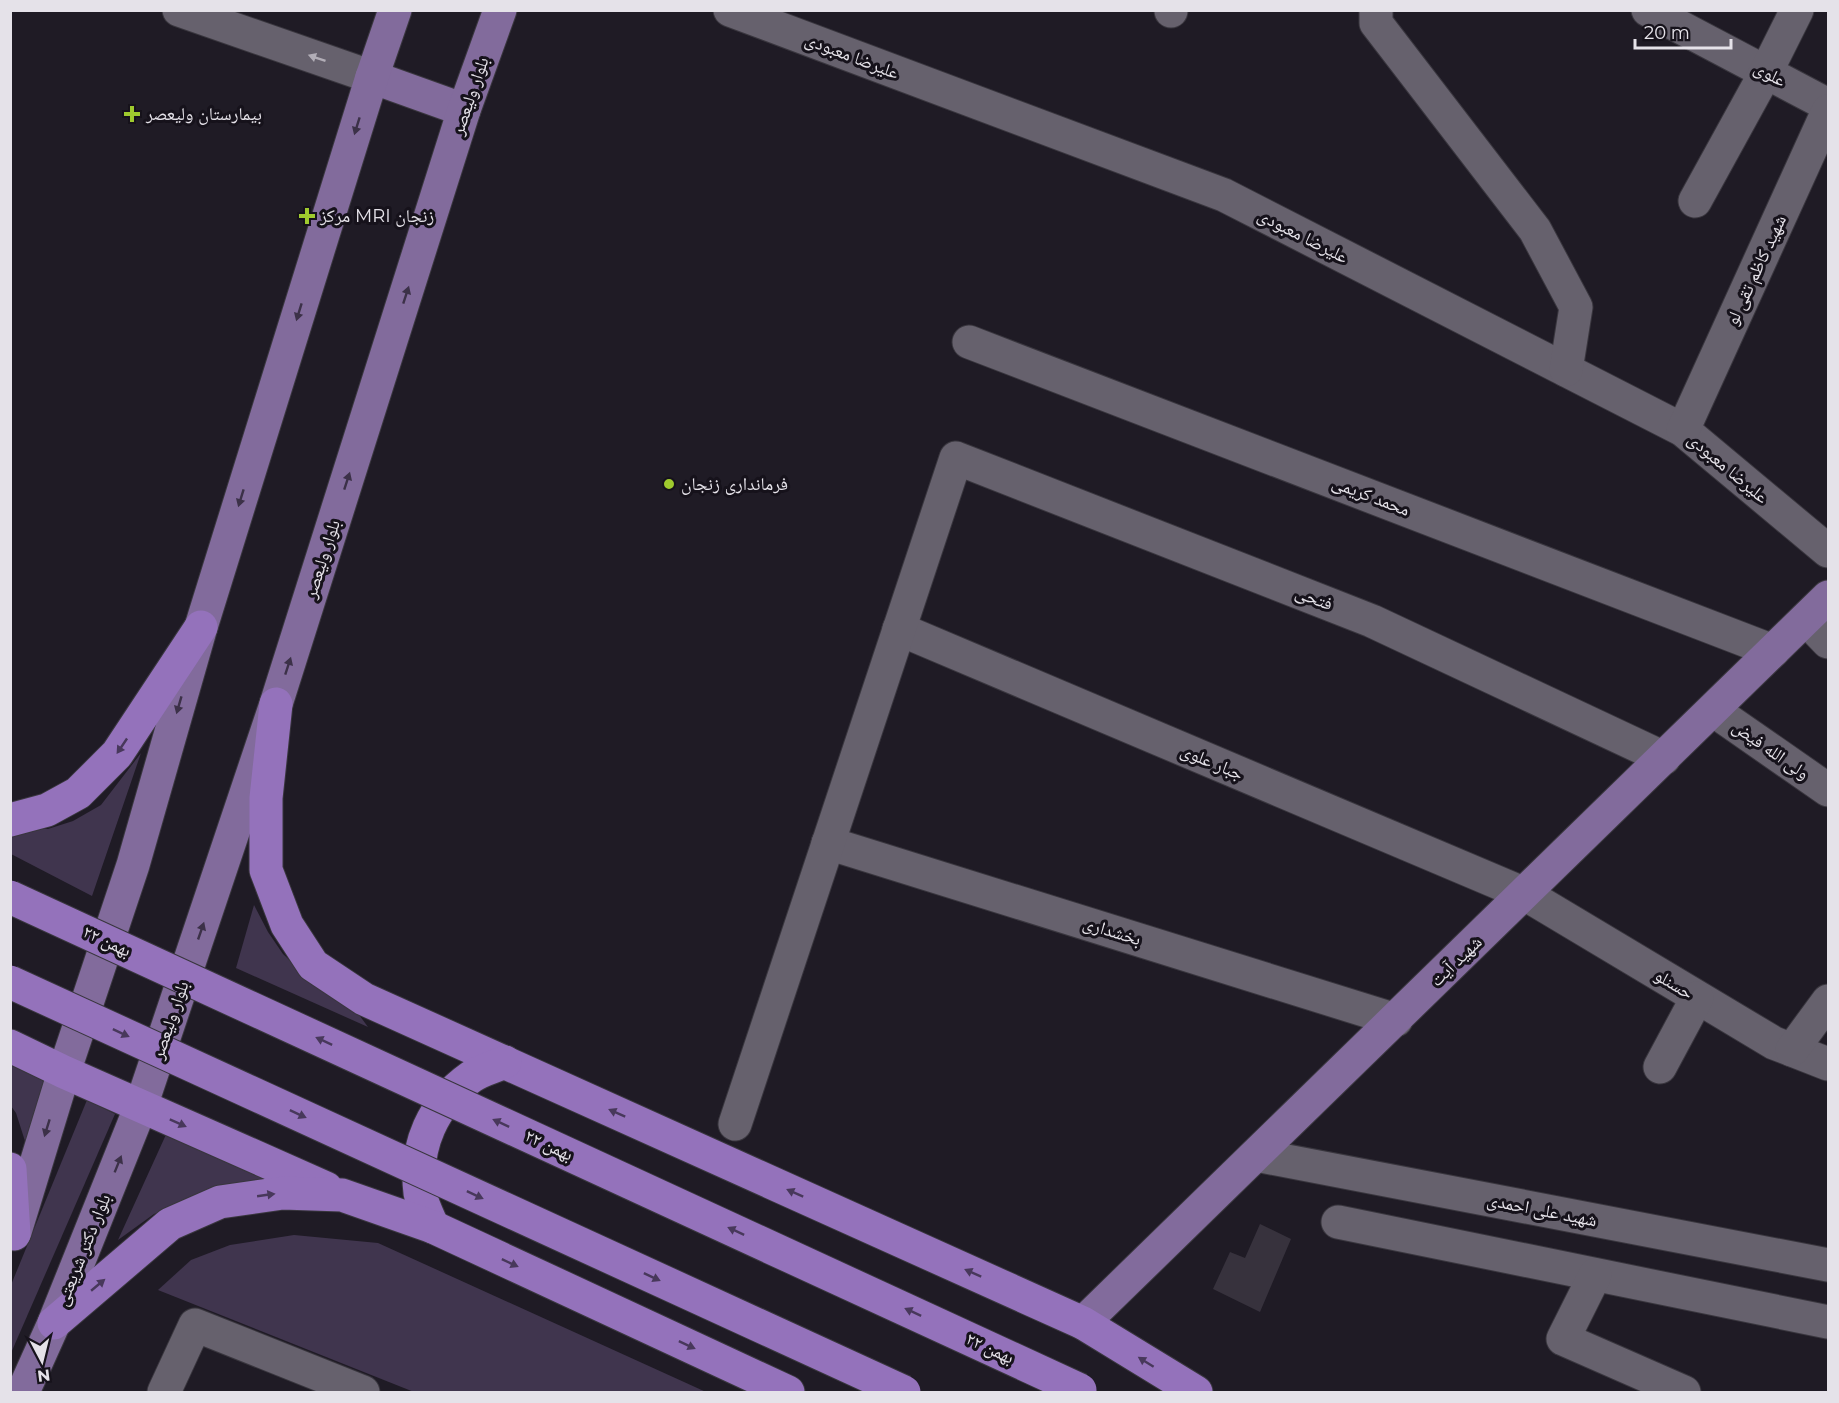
<svg xmlns="http://www.w3.org/2000/svg" width="1839" height="1403" font-family="Montserrat,'Noto Naskh Arabic',sans-serif">
	<style>
		.green { fill: #40354e }
		.building { fill: #37323d }
		.lines { fill: none; stroke-linecap: round; stroke-linejoin: round }
		.minor-casing { stroke: #39363e; stroke-width: 35 }
		.major-casing { stroke: #39363e; stroke-width: 35 }
		.highway-casing { stroke: #39363e; stroke-width: 35 }
		.minor { stroke: #66616d; stroke-width: 33 }
		.major { stroke: #826b9c; stroke-width: 33 }
		.highway { stroke: #9472bb; stroke-width: 33 }
		.highway-bridge-casing { stroke: #39363e; stroke-width: 35; stroke-linecap: butt }
		.highway-bridge { stroke: #9472bb; stroke-width: 33 }
		.oneway { fill: #b2aeb7 }
		.oneway2 { fill: #3c3148 }
		.oneway3 { fill: #48385b }
		.poi-dot { fill: #9fca2e; stroke: #16121b; stroke-width: 2 }
		.labels { text-anchor: middle; dominant-baseline: central; stroke-width: 6; stroke-linejoin: round; paint-order: stroke }
		.street-label { font-size: 18px; fill: #e5e2e9; stroke: #16121b }
		.poi-label { font-size: 18px; fill: #e5e2e9; stroke: #16121b; text-anchor: start }
	</style>
	<rect width="100%" height="100%" fill="#1f1b25"/>
	<g class="green">
		<polygon points="141,753 92,896 11,854 10,829 48,829 73,821 101,805"/>
		<polygon points="254,905 268,932 283,954 315,984 354,1008 368,1027 236,968"/>
		<polygon points="11,1056 63,1081 32,1163 16,1113 11,1106"/>
		<polygon points="87,1100 115,1114 11,1353 11,1285"/>
		<polygon points="169,1128 311,1188 200,1197 154,1214 118,1240"/>
		<polygon points="294,1235 378,1243 706,1392 414,1392 158,1290 191,1260 230,1245"/>
	</g>
	<polygon class="building" points="1260,1224 1291,1239 1260,1312 1213,1289 1230,1252 1245,1258"/>
	<g class="lines">
		<defs>
			<g id="minor">
				<polyline points="179,10 372,77"/>
				<polyline points="730,10 1224,195 1683,430 1828,551"/>
				<polyline points="1376,10 1376,23 1535,230 1576,307 1566,370"/>
				<polyline points="1648,10 1828,105"/>
				<polyline points="1171,11 1171,10"/>
				<polyline points="1695,201 1766,72 1797,10"/>
				<polyline points="969,342 1773,651"/>
				<polyline points="1683,430 1828,111"/>
				<polyline points="1806,619 1828,642"/>
				<polyline points="899,629 1525,894 1774,1043 1828,1064"/>
				<polyline points="1713,710 1828,790"/>
				<polyline points="828,843 1396,1020"/>
				<polyline points="1792,1050 1828,1001"/>
				<polyline points="1660,1067 1697,998"/>
				<polyline points="735,1124 956,458 1372,621 1664,758"/>
				<polyline points="1256,1155 1828,1265"/>
				<polyline points="1338,1222 1828,1322"/>
				<polyline points="1595,1275 1563,1339 1684,1392"/>
				<polyline points="164,1392 195,1325 363,1392"/>
			</g>
			<g id="major">
				<polyline points="372,77 464,110"/>
				<polyline points="15,1232 64,1072 133,865 201,627 372,77 395,10"/>
				<polyline points="1083,1323 1828,597"/>
				<polyline points="23,1392 54,1323 141,1106 276,704 464,110 500,10"/>
			</g>
			<g id="highway">
				<polyline points="276,704 266,798 266,870 287,925 313,965 364,999 1083,1323 1196,1392"/>
				<polyline points="10,820 47,810 78,793 117,754 201,627"/>
				<polyline points="10,1046 64,1072 326,1188"/>
				<polyline points="10,1169 14,1234"/>
				<path d="M433,1227C428,1216 422,1204 420,1193C414,1146 433,1104 471,1077C481,1070 494,1067 505,1062"/>
				<polyline points="54,1323 170,1224 220,1202 283,1193 342,1195 433,1227 788,1392"/>
			</g>
		</defs>
		<use href="#minor" class="minor-casing"/>
		<use href="#major" class="major-casing"/>
		<use href="#highway" class="highway-casing"/>
		<use href="#minor" class="minor"/>
		<use href="#major" class="major"/>
		<use href="#highway" class="highway"/>
		<defs>
			<g id="highway-bridge">
				<polyline points="10,897 1080,1390"/>
				<polyline points="10,982 904,1392"/>
			</g>
		</defs>
		<use href="#highway-bridge" class="highway-bridge-casing"/>
		<use href="#highway-bridge" class="highway-bridge"/>
	</g>
	<defs><path id="oneway-solid" d="M-6-.8H1V-3.2L6.5 0L1 3.2V.8H-6Z" transform="scale(1.5)"/></defs>
	<use class="oneway" href="#oneway-solid" transform="translate(317 58) rotate(-161)"/>
	<g class="oneway2">
		<use href="#oneway-solid" transform="translate(357 126) rotate(107)"/>
		<use href="#oneway-solid" transform="translate(406 295) rotate(-72)"/>
		<use href="#oneway-solid" transform="translate(299 312) rotate(107)"/>
		<use href="#oneway-solid" transform="translate(347 481) rotate(-72)"/>
		<use href="#oneway-solid" transform="translate(241 498) rotate(107)"/>
		<use href="#oneway-solid" transform="translate(288 666) rotate(-72)"/>
		<use href="#oneway-solid" transform="translate(179 705) rotate(106)"/>
		<use href="#oneway-solid" transform="translate(201 931) rotate(-71)"/>
		<use href="#oneway-solid" transform="translate(47 1128) rotate(107)"/>
		<use href="#oneway-solid" transform="translate(118 1164) rotate(-68)"/>
	</g>
	<g class="oneway3">
		<use href="#oneway-solid" transform="translate(122 746) rotate(124)"/>
		<use href="#oneway-solid" transform="translate(121 1033) rotate(25)"/>
		<use href="#oneway-solid" transform="translate(324 1041) rotate(-155)"/>
		<use href="#oneway-solid" transform="translate(617 1113) rotate(-156)"/>
		<use href="#oneway-solid" transform="translate(298 1114) rotate(25)"/>
		<use href="#oneway-solid" transform="translate(178 1123) rotate(24)"/>
		<use href="#oneway-solid" transform="translate(501 1123) rotate(-155)"/>
		<use href="#oneway-solid" transform="translate(795 1193) rotate(-156)"/>
		<use href="#oneway-solid" transform="translate(266 1195) rotate(-8)"/>
		<use href="#oneway-solid" transform="translate(475 1195) rotate(25)"/>
		<use href="#oneway-solid" transform="translate(736 1231) rotate(-155)"/>
		<use href="#oneway-solid" transform="translate(510 1263) rotate(25)"/>
		<use href="#oneway-solid" transform="translate(973 1273) rotate(-156)"/>
		<use href="#oneway-solid" transform="translate(652 1277) rotate(25)"/>
		<use href="#oneway-solid" transform="translate(98 1285) rotate(-40)"/>
		<use href="#oneway-solid" transform="translate(913 1312) rotate(-155)"/>
		<use href="#oneway-solid" transform="translate(687 1345) rotate(25)"/>
		<use href="#oneway-solid" transform="translate(1146 1362) rotate(-148)"/>
	</g>
	<g class="poi-dot">
		<path d="M129 105h6v6h6v6h-6v6h-6v-6h-6v-6h6z"/>
		<path d="M304 207h6v6h6v6h-6v6h-6v-6h-6v-6h6z"/>
		<circle cx="669" cy="484" r="6"/>
	</g>
	<g class="labels">
		<g class="street-label">
			<text transform="translate(852 56) rotate(21)">علیرضا معبودی</text>
			<text transform="translate(1770 74) rotate(28)">علوی</text>
			<text transform="translate(470 96) rotate(-71)">بلوار ولیعصر</text>
			<text transform="translate(1303 236) rotate(27)">علیرضا معبودی</text>
			<text transform="translate(1756 270) rotate(-65)">شهید کاظم تقی لو</text>
			<text transform="translate(1728 468) rotate(40)">علیرضا معبودی</text>
			<text transform="translate(1371 496) rotate(21)">محمد کریمی</text>
			<text transform="translate(322 559) rotate(-72)">بلوار ولیعصر</text>
			<text transform="translate(1314 598) rotate(21)">فتحی</text>
			<text transform="translate(1771 750) rotate(35)">ولی الله فیض</text>
			<text transform="translate(1212 762) rotate(23)">جبار علوی</text>
			<text transform="translate(1112 931) rotate(17)">بخشداری</text>
			<text transform="translate(107 941) rotate(25)">۲۲ بهمن</text>
			<text transform="translate(1456 961) rotate(-44)">شهید آیت</text>
			<text transform="translate(1674 984) rotate(31)">حسنلو</text>
			<text transform="translate(170 1020) rotate(-71)">بلوار ولیعصر</text>
			<text transform="translate(549 1145) rotate(25)">۲۲ بهمن</text>
			<text transform="translate(1542 1210) rotate(11)">شهید علی احمدی</text>
			<text transform="translate(83 1250) rotate(-68)">بلوار دکتر شریعتی</text>
			<text transform="translate(990 1348) rotate(25)">۲۲ بهمن</text>
		</g>
		<g class="poi-label">
			<text x="146" y="114">بیمارستان ولیعصر</text>
			<text x="320" y="216">مرکز MRI زنجان</text>
			<text x="681" y="484">فرمانداری زنجان</text>
		</g>
	</g>
	<rect width="1839" height="1403" fill="none" stroke="#e5e2e9" stroke-width="24"/>
	<g transform="translate(42 1361) rotate(173)" stroke="#16121b" stroke-width="4.5" paint-order="stroke">
	<path d="M0-4.5L10 22L0 15L-10 22Z" fill="#e5e2e9"/>
	<text y="-9" font-size="16" font-weight="bold" text-anchor="middle" fill="#e5e2e9">N</text>
	</g>
	<path d="M1635 39v9h96v-9" fill="none" stroke="#e5e2e9" stroke-width="3"/>
	<text x="1644" y="39" font-size="18" fill="#e5e2e9" stroke="#16121b" stroke-width="4.5" paint-order="stroke">20 m</text>
</svg>
